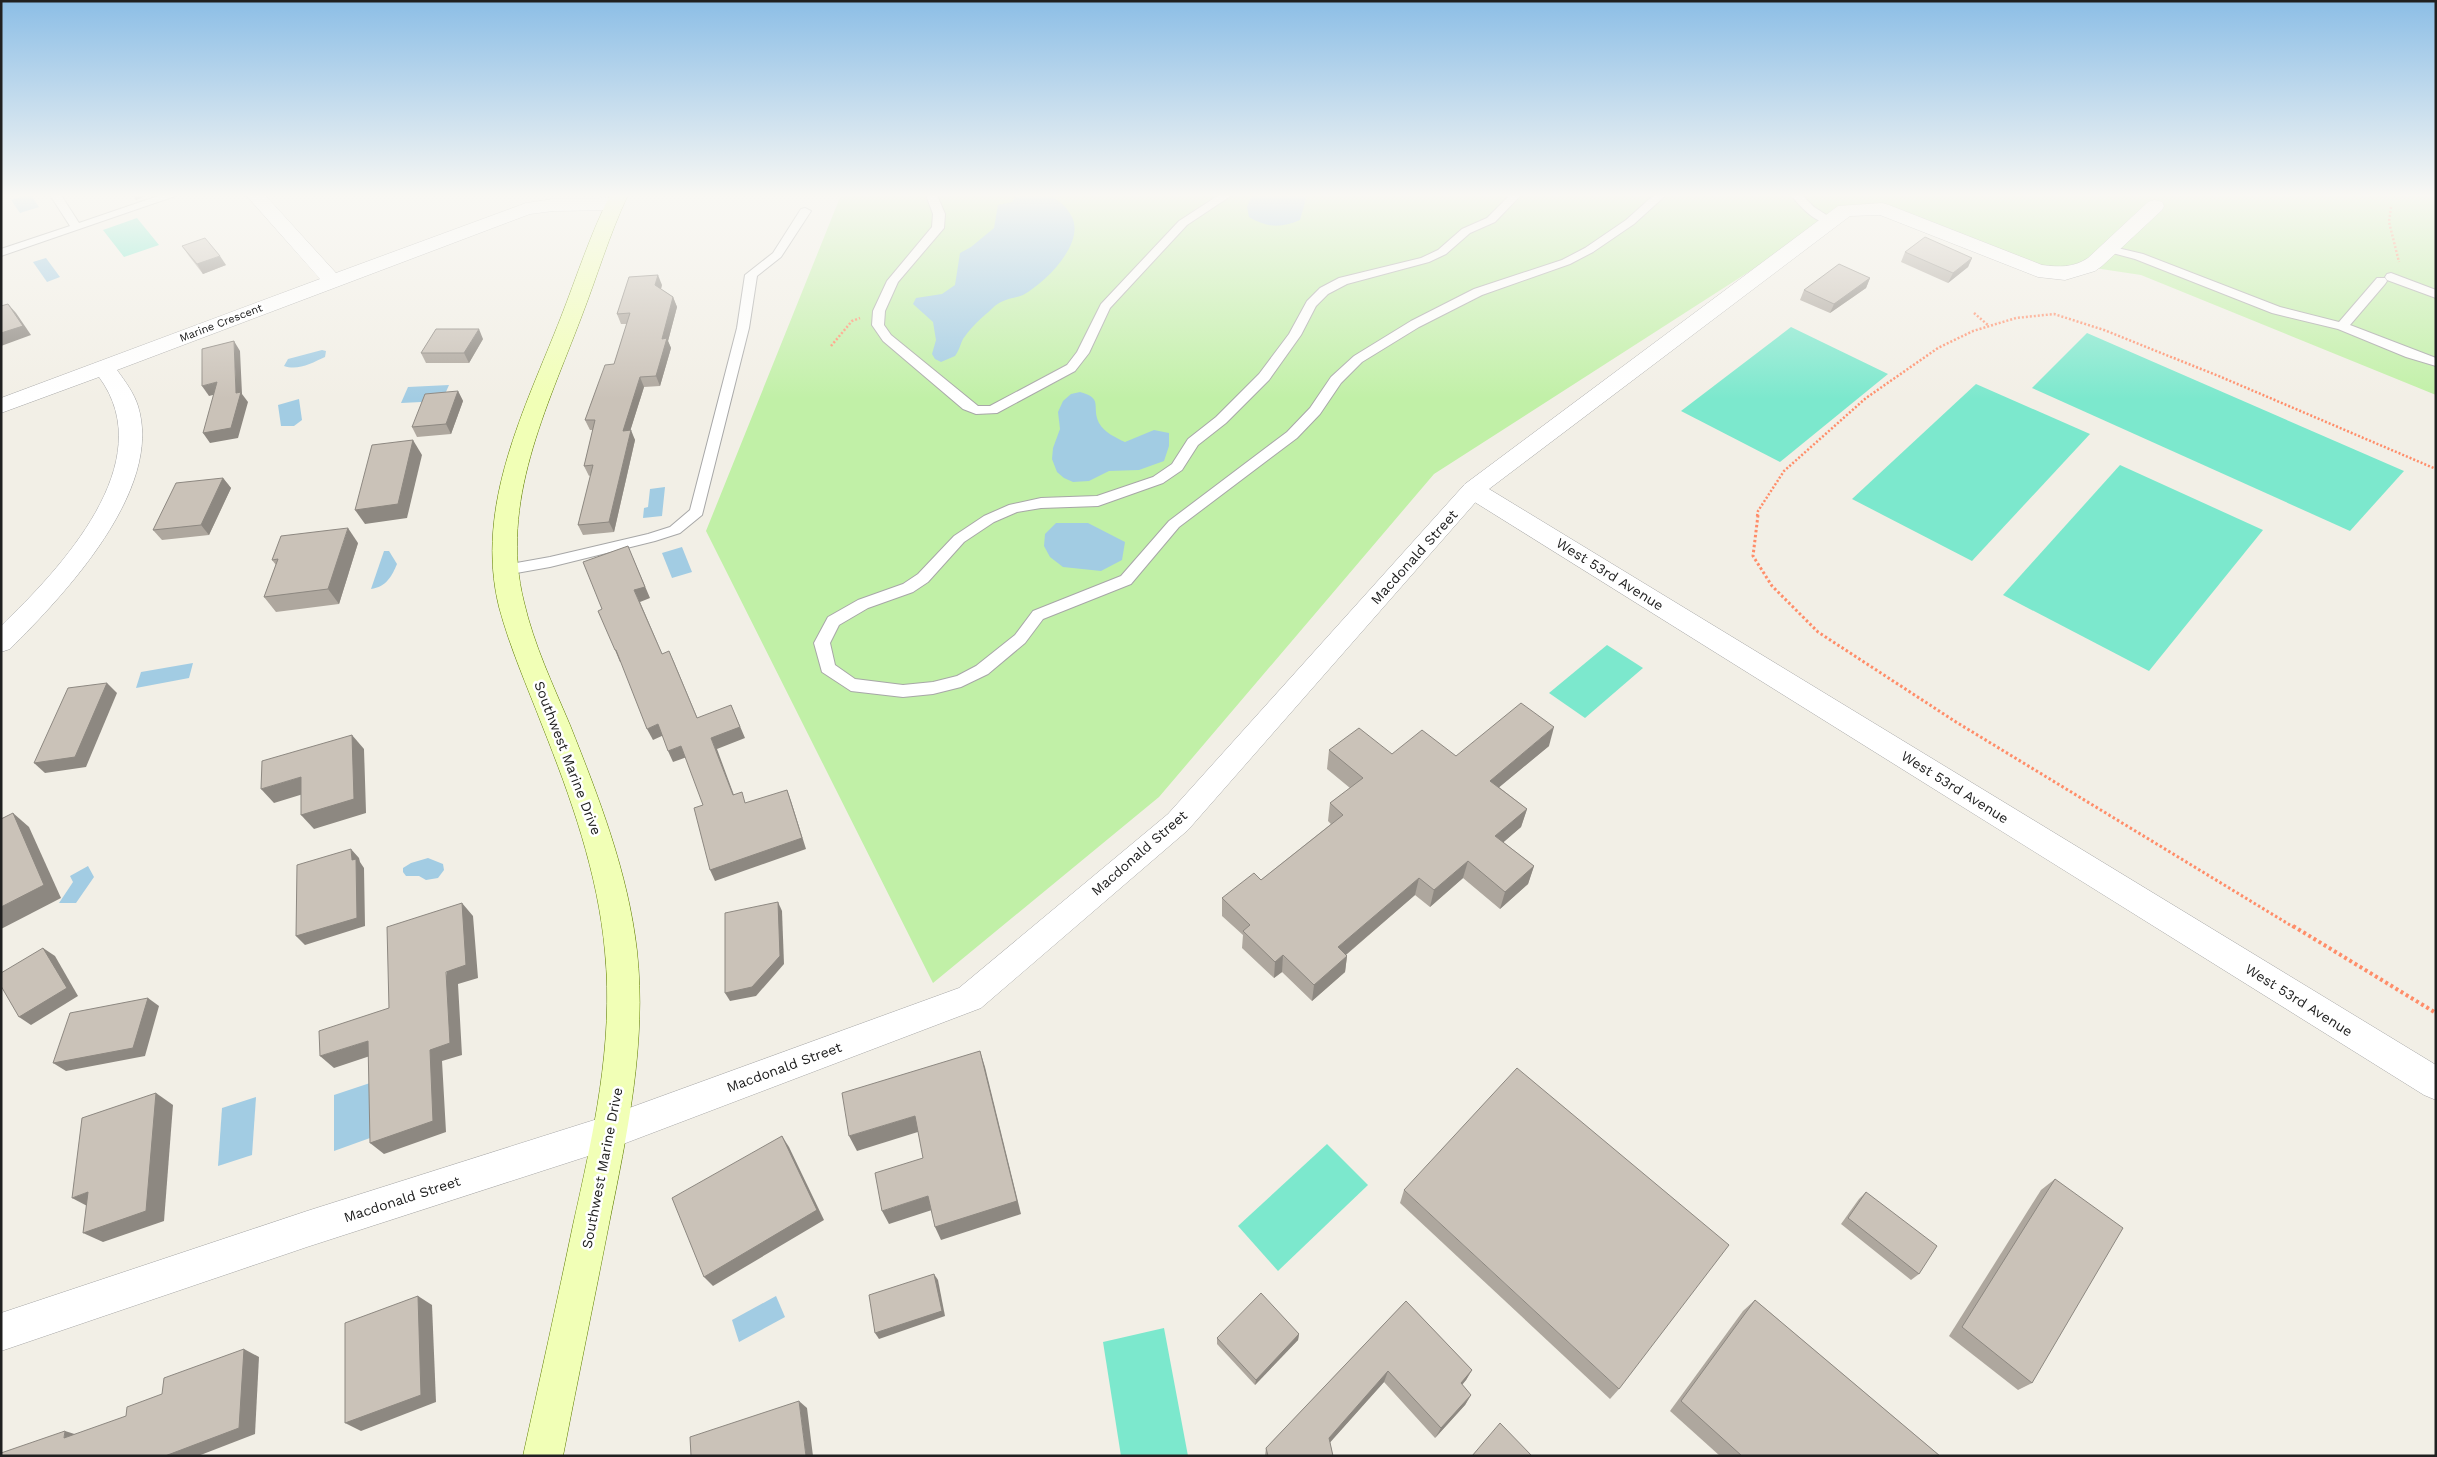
<svg xmlns="http://www.w3.org/2000/svg" width="2437" height="1457" font-family="'Work Sans',sans-serif">
	<style>
		.grass { fill: #c1f0a7 }
		.pitch { fill: #7ce8cd }
		.water { fill: #a2cce3 }
		.lines { fill: none; stroke-linecap: round; stroke-linejoin: round }
		.service-casing { stroke: #a7a7a7; stroke-width: 2 }
		.minor-casing { stroke: #a7a7a7; stroke-width: 1 }
		.tertiary-casing { stroke: #a7a7a7; stroke-width: 1 }
		.secondary-casing { stroke: #5f7e00; stroke-width: 1 }
		.path-far2 { stroke: #ff8d69; stroke-width: 2.5; stroke-dasharray: 2 2; stroke-linecap: butt }
		.path-far1 { stroke: #ff8d69; stroke-width: 3; stroke-dasharray: 2.5 2.5; stroke-linecap: butt }
		.path { stroke: #ff8d69; stroke-width: 4; stroke-dasharray: 3 3; stroke-linecap: butt }
		.service { fill: #fff; fill-rule: evenodd }
		.minor { fill: #fff; fill-rule: evenodd }
		.tertiary { fill: #fff; fill-rule: evenodd }
		.secondary { fill: #f1ffb6; fill-rule: evenodd }
		.wall { fill: #aea79e }
		.shaded-wall { fill: #8d8881 }
		.building { fill: #cac2b8; stroke: #8d8881 }
		.labels { text-anchor: middle; dominant-baseline: central; stroke-width: 5; stroke-linejoin: round; paint-order: stroke }
		.far-street-label { font-size: 11px; fill: #202020; stroke: #fff }
		.street-label { font-size: 14px; fill: #202020; stroke: #fff }
	</style>
	<rect width="100%" height="100%" fill="#f2efe6"/>
	<polygon class="grass" points="841,195 2436,195 2436,395 2141,275 2088,267 2065,274 1882,209 1845,210 1434,474 1159,797 933,983 706,531"/>
	<g class="pitch">
		<polygon points="137,218 159,245 124,257 103,230"/>
		<polygon points="1791,327 1888,374 1780,462 1681,411"/>
		<polygon points="2087,333 2404,471 2350,531 2032,388"/>
		<polygon points="1976,384 2090,434 1972,561 1852,499"/>
		<polygon points="2120,465 2263,530 2149,671 2003,595"/>
		<polygon points="1607,645 1643,668 1585,718 1549,693"/>
		<polygon points="1327,1144 1368,1185 1278,1271 1238,1226"/>
		<polygon points="1164,1328 1188,1456 1121,1456 1103,1342"/>
	</g>
	<g class="water">
		<polygon points="27,195 31,195 39,207 20,213 11,200"/>
		<path d="M1017,195C1041,195 1059,192 1072,217C1085,244 1045,283 1023,295C1016,298 1008,298 1001,302C996,304 991,310 986,314C978,321 969,330 963,339C960,345 959,351 955,356L941,362L935,359L932,354L936,340L933,322L913,304L916,298L942,294L955,285L960,253L971,247L994,228L998,205L1012,202Z"/>
		<path d="M1252,195H1307L1300,220C1281,228 1267,228 1249,217L1247,207Z"/>
		<polygon points="46,258 60,277 47,282 33,262"/>
		<path d="M322,350L326,351L325,357C312,363 298,371 284,366L288,359Z"/>
		<polygon points="449,385 442,401 401,403 408,387"/>
		<path d="M1080,392C1104,398 1091,407 1099,423C1104,432 1116,438 1125,442L1154,430L1169,433V446L1164,461L1139,470L1109,471L1089,481L1073,482L1064,478L1057,472L1052,459L1053,448L1060,429L1058,412L1063,401L1071,394Z"/>
		<polygon points="299,399 302,420 294,426 281,426 278,405"/>
		<polygon points="665,487 662,516 643,518 644,508 648,507 650,489"/>
		<polygon points="1056,523 1088,523 1125,542 1122,560 1101,571 1063,567 1050,557 1044,546 1045,534"/>
		<polygon points="682,547 692,572 672,578 662,553"/>
		<path d="M384,551H389L397,564C392,576 386,587 371,589Z"/>
		<polygon points="193,663 189,678 136,688 141,672"/>
		<polygon points="428,858 443,864 444,870 438,878 426,880 419,876 406,876 403,872 403,868 411,863"/>
		<polygon points="88,866 94,877 76,903 59,903 73,882 70,876"/>
		<polygon points="370,1083 370,1138 334,1151 334,1095"/>
		<polygon points="256,1097 252,1155 218,1166 222,1108"/>
		<polygon points="776,1296 785,1317 739,1342 732,1320"/>
	</g>
	<g class="lines">
		<defs>
			<g id="service">
				<polygon points="50,195 61,195 79,223 161,195 178,195 1,256 1,249 70,226"/>
				<polygon points="926,195 937,195 945,214 944,228 898,282 885,311 884,325 891,335 978,406 990,406 1067,365 1077,352 1101,304 1179,221 1219,195 1232,195 1187,225 1110,308 1089,353 1075,371 997,413 976,414 963,409 883,341 872,325 873,311 887,281 932,227 933,214"/>
				<polygon points="1510,195 1521,195 1495,222 1470,233 1446,254 1429,262 1347,284 1328,294 1316,306 1301,335 1269,380 1226,423 1198,445 1182,470 1163,483 1098,506 1041,508 1017,512 994,522 964,542 928,582 913,592 868,608 839,625 830,643 835,665 855,679 903,685 933,682 957,676 976,666 1015,635 1033,611 1121,576 1169,521 1287,432 1310,408 1331,377 1354,356 1411,321 1474,289 1562,260 1585,248 1626,220 1654,195 1666,195 1634,224 1593,252 1570,264 1482,295 1419,327 1362,362 1341,383 1320,414 1297,438 1179,527 1131,584 1043,619 1025,643 988,674 961,687 933,694 903,697 851,691 822,672 814,643 828,617 858,600 903,584 918,574 954,536 984,516 1009,505 1041,498 1097,496 1153,477 1172,464 1188,439 1216,417 1259,374 1289,334 1307,301 1320,288 1339,278 1421,258 1438,250 1462,229 1487,218"/>
				<path d="M1791,195H1802L1814,207L1836,221L1834,223C1819,227 1799,206 1791,195Z"/>
				<polygon points="805,208 811,211 781,257 757,276 749,328 702,515 680,533 655,541 550,567 505,575 500,574 498,570 500,566 505,565 550,557 648,534 670,527 690,510 737,328 745,275 773,253 801,209"/>
				<polygon points="2109,246 2143,254 2280,307 2339,322 2377,278 2385,278 2387,281 2385,284 2350,325 2436,358 2436,366 2406,357 2338,329 2272,313 2135,259 2105,251 2103,249"/>
				<polygon points="2391,273 2436,290 2436,298 2387,280 2385,277 2387,274"/>
			</g>
			<g id="minor">
				<path d="M246,195H265L336,273L526,203L553,199L614,198L621,200L623,204L621,208L614,210L553,211L530,214L117,370C125,381 134,393 138,406C164,490 64,595 10,649L1,652V626C60,569 162,462 99,377L1,413V398L320,279Z"/>
				<path d="M2155,200L2162,202L2164,206L2162,210L2102,266L2095,271L2065,280L2038,277L1880,215L1850,216L1489,489L2436,1065V1100L2424,1095L1465,496L1461,490L1465,484L1838,206L1882,203L1889,205L2042,265C2059,267 2073,268 2088,258L2148,202Z"/>
			</g>
			<polygon id="tertiary" points="1473,482 1481,484 1485,490 1481,496 1188,830 981,1008 610,1149 307,1247 1,1351 1,1313 307,1211 610,1115 959,988 1168,814 1465,484"/>
			<path id="secondary" d="M610,195H628C609,235 597,277 581,318C547,408 499,503 524,602C534,645 553,685 570,725C599,798 628,872 637,951C647,1043 627,1134 609,1224C594,1301 578,1378 563,1456H523C540,1379 557,1302 573,1225C593,1135 614,1044 605,952C598,873 571,798 542,725C527,686 510,648 499,607C474,506 525,409 561,317C577,276 590,235 610,195Z"/>
		</defs>
		<use href="#service" class="service-casing"/>
		<use href="#minor" class="minor-casing"/>
		<use href="#tertiary" class="tertiary-casing"/>
		<use href="#secondary" class="secondary-casing"/>
		<g class="path-far2">
			<polyline points="2391,207 2389,222 2399,262"/>
			<polyline points="1974,313 1989,326"/>
			<polyline points="831,346 852,321 860,318"/>
			<polyline points="1757,516 1758,511 1784,471 1866,398 1938,348 1973,331 2016,318 2054,314 2104,330 2221,377 2436,469"/>
		</g>
		<polyline class="path-far1" points="1758,515 1753,556 1772,586 1818,632 1956,722 2295,928"/>
		<polyline class="path" points="2293,926 2436,1013"/>
		<use href="#service" class="service"/>
		<use href="#minor" class="minor"/>
		<use href="#tertiary" class="tertiary"/>
		<use href="#secondary" class="secondary"/>
	</g>
	<g class="wall">
		<polygon points="182,246 226,265 203,274 189,256"/>
		<polygon points="1905,252 1972,258 1968,267 1948,283 1901,262"/>
		<polygon points="1870,278 1866,288 1830,313 1800,300 1804,290"/>
		<polygon points="662,285 661,289 673,297 677,307 668,341 671,348 660,386 644,387 630,431 635,440 614,532 583,535 578,525 591,475 589,476 584,466 593,430 590,430 585,420 614,364 627,324 621,324 617,314"/>
		<polygon points="483,339 469,363 426,363 421,353"/>
		<polygon points="458,391 463,401 451,434 417,437 412,427"/>
		<polygon points="223,478 231,488 209,535 162,540 153,530"/>
		<polygon points="358,543 339,604 276,612 264,597 276,565 272,560"/>
		<polygon points="1549,746 1499,787 1527,809 1521,827 1503,842 1534,866 1528,884 1500,909 1463,878 1430,907 1415,895 1346,955 1347,956 1345,972 1312,1001 1282,972 1274,978 1242,948 1243,935 1222,916 1222,898 1261,880 1331,824 1328,821 1330,803 1350,788 1327,769 1329,750 1392,754 1456,756"/>
		<polygon points="2055,1179 2032,1383 2018,1390 1949,1336 2041,1190"/>
		<polygon points="1404,1190 1619,1389 1610,1399 1400,1203"/>
		<polygon points="1866,1192 1919,1274 1911,1280 1841,1224 1859,1199"/>
		<polygon points="1755,1300 1940,1456 1720,1456 1670,1411 1743,1311"/>
		<polygon points="1406,1301 1472,1370 1466,1380 1462,1385 1471,1395 1465,1405 1435,1438 1384,1382 1330,1442 1333,1456 1265,1456 1266,1448"/>
		<polygon points="1299,1334 1298,1340 1255,1385 1217,1344 1217,1338"/>
	</g>
	<g class="shaded-wall">
		<polygon points="133,195 149,195 136,200"/>
		<polygon points="220,256 226,265 203,274 197,264"/>
		<polygon points="1972,258 1968,267 1948,283 1953,273"/>
		<polygon points="658,275 662,285 659,295 655,285"/>
		<polygon points="1870,278 1866,288 1830,313 1834,304"/>
		<polygon points="673,297 677,307 668,341 671,348 660,386 656,376 662,339"/>
		<polygon points="8,304 16,313 31,335 1,346 1,333"/>
		<polygon points="479,329 483,339 469,363 464,353"/>
		<polygon points="234,341 240,351 242,394 248,402 238,438 210,443 203,433 236,393"/>
		<polygon points="640,377 644,387 627,441 623,431"/>
		<polygon points="217,382 224,392 209,396 202,386"/>
		<polygon points="458,391 463,401 451,434 446,424"/>
		<polygon points="631,430 635,440 614,532 609,522"/>
		<polygon points="413,440 422,455 407,518 365,524 355,510"/>
		<polygon points="223,478 231,488 209,535 201,525"/>
		<polygon points="348,528 358,543 339,604 328,589"/>
		<polygon points="633,558 650,598 640,602 667,665 634,590"/>
		<polygon points="615,650 616,650 622,661 620,662"/>
		<polygon points="669,651 674,662 702,729 697,718"/>
		<polygon points="107,683 117,693 86,767 45,773 34,763"/>
		<polygon points="731,705 745,738 717,749 738,806 733,795 711,738"/>
		<polygon points="658,724 664,735 653,740 647,729"/>
		<polygon points="1554,727 1549,746 1485,799 1490,781"/>
		<polygon points="352,735 364,749 366,813 314,829 301,815"/>
		<polygon points="681,746 687,757 673,762 668,751"/>
		<polygon points="301,777 313,791 274,803 261,789"/>
		<polygon points="787,790 791,801 806,849 715,881 710,870"/>
		<polygon points="1527,809 1521,827 1490,854 1495,836"/>
		<polygon points="13,813 29,827 61,898 1,929 1,907"/>
		<polygon points="351,849 359,858 360,862 364,868 365,926 305,945 296,936 352,860"/>
		<polygon points="1468,861 1463,878 1430,907 1434,890"/>
		<polygon points="1534,866 1528,884 1500,909 1505,892"/>
		<polygon points="1419,878 1415,895 1335,964 1338,947"/>
		<polygon points="778,902 782,911 784,964 756,996 730,1001 725,993"/>
		<polygon points="462,903 473,916 478,978 458,984 462,1055 442,1061 446,1132 384,1154 370,1143 430,1050"/>
		<polygon points="43,948 55,956 78,996 31,1025 19,1017"/>
		<polygon points="1283,955 1282,972 1274,978 1275,962"/>
		<polygon points="1347,956 1345,972 1312,1001 1314,985"/>
		<polygon points="148,998 159,1006 145,1056 66,1071 53,1063"/>
		<polygon points="368,1041 382,1052 334,1068 320,1056"/>
		<polygon points="980,1051 985,1067 1021,1214 941,1240 935,1227"/>
		<polygon points="156,1093 173,1105 164,1221 103,1242 83,1233"/>
		<polygon points="915,1116 921,1131 857,1151 849,1136"/>
		<polygon points="782,1136 789,1147 824,1220 713,1286 704,1277"/>
		<polygon points="88,1192 91,1208 72,1198"/>
		<polygon points="928,1196 935,1209 889,1224 882,1211"/>
		<polygon points="934,1274 938,1280 945,1316 879,1339 875,1333"/>
		<polygon points="418,1296 432,1305 436,1402 361,1431 345,1423"/>
		<polygon points="1299,1334 1298,1340 1255,1385 1256,1380"/>
		<polygon points="244,1349 259,1357 255,1434 198,1456 165,1456"/>
		<polygon points="1472,1370 1466,1380 1455,1393 1461,1383"/>
		<polygon points="1388,1371 1384,1382 1326,1447 1329,1438"/>
		<polygon points="1471,1395 1465,1405 1435,1438 1441,1428"/>
		<polygon points="799,1401 807,1408 813,1456 806,1456"/>
		<polygon points="65,1431 84,1437 64,1438"/>
	</g>
	<g class="building">
		<polygon points="1925,237 1972,258 1953,273 1905,252"/>
		<polygon points="205,238 220,256 197,264 182,246"/>
		<polygon points="1839,264 1870,278 1834,304 1804,290"/>
		<polygon points="658,275 655,285 673,297 662,339 667,338 656,376 640,377 623,431 631,430 609,522 578,525 593,465 584,466 595,420 585,420 605,365 614,364 630,313 617,314 629,277"/>
		<polygon points="8,304 23,326 1,333 1,306"/>
		<polygon points="436,329 479,329 464,353 421,353"/>
		<polygon points="234,341 236,393 241,392 231,428 203,433 217,382 202,386 202,349"/>
		<polygon points="458,391 446,424 412,427 425,394"/>
		<polygon points="413,440 398,504 355,510 372,445"/>
		<polygon points="223,478 201,525 153,530 176,483"/>
		<polygon points="348,528 328,589 264,597 278,559 272,560 281,536"/>
		<polygon points="628,546 645,587 634,590 662,654 669,651 697,718 731,705 740,727 711,738 733,795 742,792 745,803 787,790 802,838 710,870 694,808 703,805 681,746 668,751 658,724 647,729 616,650 615,650 598,611 602,609 583,562"/>
		<polygon points="107,683 75,757 34,763 68,688"/>
		<polygon points="1521,703 1554,727 1490,781 1527,809 1495,836 1534,866 1505,892 1468,861 1434,890 1419,878 1338,947 1347,956 1314,985 1283,955 1275,962 1243,931 1250,925 1222,898 1254,873 1261,880 1343,815 1330,803 1363,778 1329,750 1359,728 1392,754 1422,730 1456,756"/>
		<polygon points="352,735 354,799 301,815 301,777 261,789 262,761"/>
		<polygon points="13,813 44,885 1,907 1,819"/>
		<polygon points="351,849 352,860 356,859 357,918 296,936 297,865"/>
		<polygon points="778,902 780,956 752,987 725,993 725,913"/>
		<polygon points="462,903 466,965 446,972 450,1043 430,1050 433,1121 370,1143 368,1041 320,1056 319,1031 389,1008 387,927"/>
		<polygon points="43,948 67,988 19,1017 1,986 1,973"/>
		<polygon points="148,998 133,1048 53,1063 70,1013"/>
		<polygon points="980,1051 1017,1201 935,1227 928,1196 882,1211 875,1173 923,1158 915,1116 849,1136 842,1093"/>
		<polygon points="1517,1068 1729,1245 1619,1389 1404,1190"/>
		<polygon points="156,1093 146,1211 83,1233 88,1192 72,1198 82,1118"/>
		<polygon points="782,1136 817,1210 704,1277 672,1198"/>
		<polygon points="2055,1179 2123,1228 2032,1383 1962,1327"/>
		<polygon points="1866,1192 1937,1246 1919,1274 1848,1218"/>
		<polygon points="934,1274 942,1311 875,1333 869,1295"/>
		<polygon points="1261,1293 1299,1334 1256,1380 1217,1338"/>
		<polygon points="418,1296 421,1395 345,1423 345,1323"/>
		<polygon points="1755,1300 1940,1456 1742,1456 1681,1401"/>
		<polygon points="1406,1301 1472,1370 1461,1383 1471,1395 1441,1428 1388,1371 1329,1438 1333,1456 1268,1456 1266,1448"/>
		<polygon points="244,1349 239,1428 165,1456 1,1456 1,1453 65,1431 64,1438 126,1416 127,1407 162,1394 164,1378"/>
		<polygon points="799,1401 806,1456 691,1456 690,1437"/>
		<polygon points="1500,1423 1532,1456 1472,1456"/>
	</g>
	<linearGradient id="sky" x2="0" y2="1"><stop stop-color="#8cbee6"/><stop offset="0.49" stop-color="#f9f8f4"/><stop offset="1" stop-color="#f9f8f4" stop-opacity="0"/></linearGradient>
	<rect width="2437" height="399" fill="url(#sky)"/>
	<g class="labels">
		<g class="far-street-label">
			<text transform="translate(221 323) rotate(-21)">Marine Crescent</text>
		</g>
		<g class="street-label">
			<text transform="translate(1414 557) rotate(-48)">Macdonald Street</text>
			<text transform="translate(1610 574) rotate(32)">West 53rd Avenue</text>
			<text transform="translate(568 758) rotate(69)">Southwest Marine Drive</text>
			<text transform="translate(1955 787) rotate(32)">West 53rd Avenue</text>
			<text transform="translate(1139 853) rotate(-41)">Macdonald Street</text>
			<text transform="translate(2299 1000) rotate(32)">West 53rd Avenue</text>
			<text transform="translate(784 1067) rotate(-20)">Macdonald Street</text>
			<text transform="translate(602 1168) rotate(-79)">Southwest Marine Drive</text>
			<text transform="translate(402 1199) rotate(-18)">Macdonald Street</text>
		</g>
	</g>
	<rect width="2437" height="1457" fill="none" stroke="#202020" stroke-width="5"/>
</svg>
